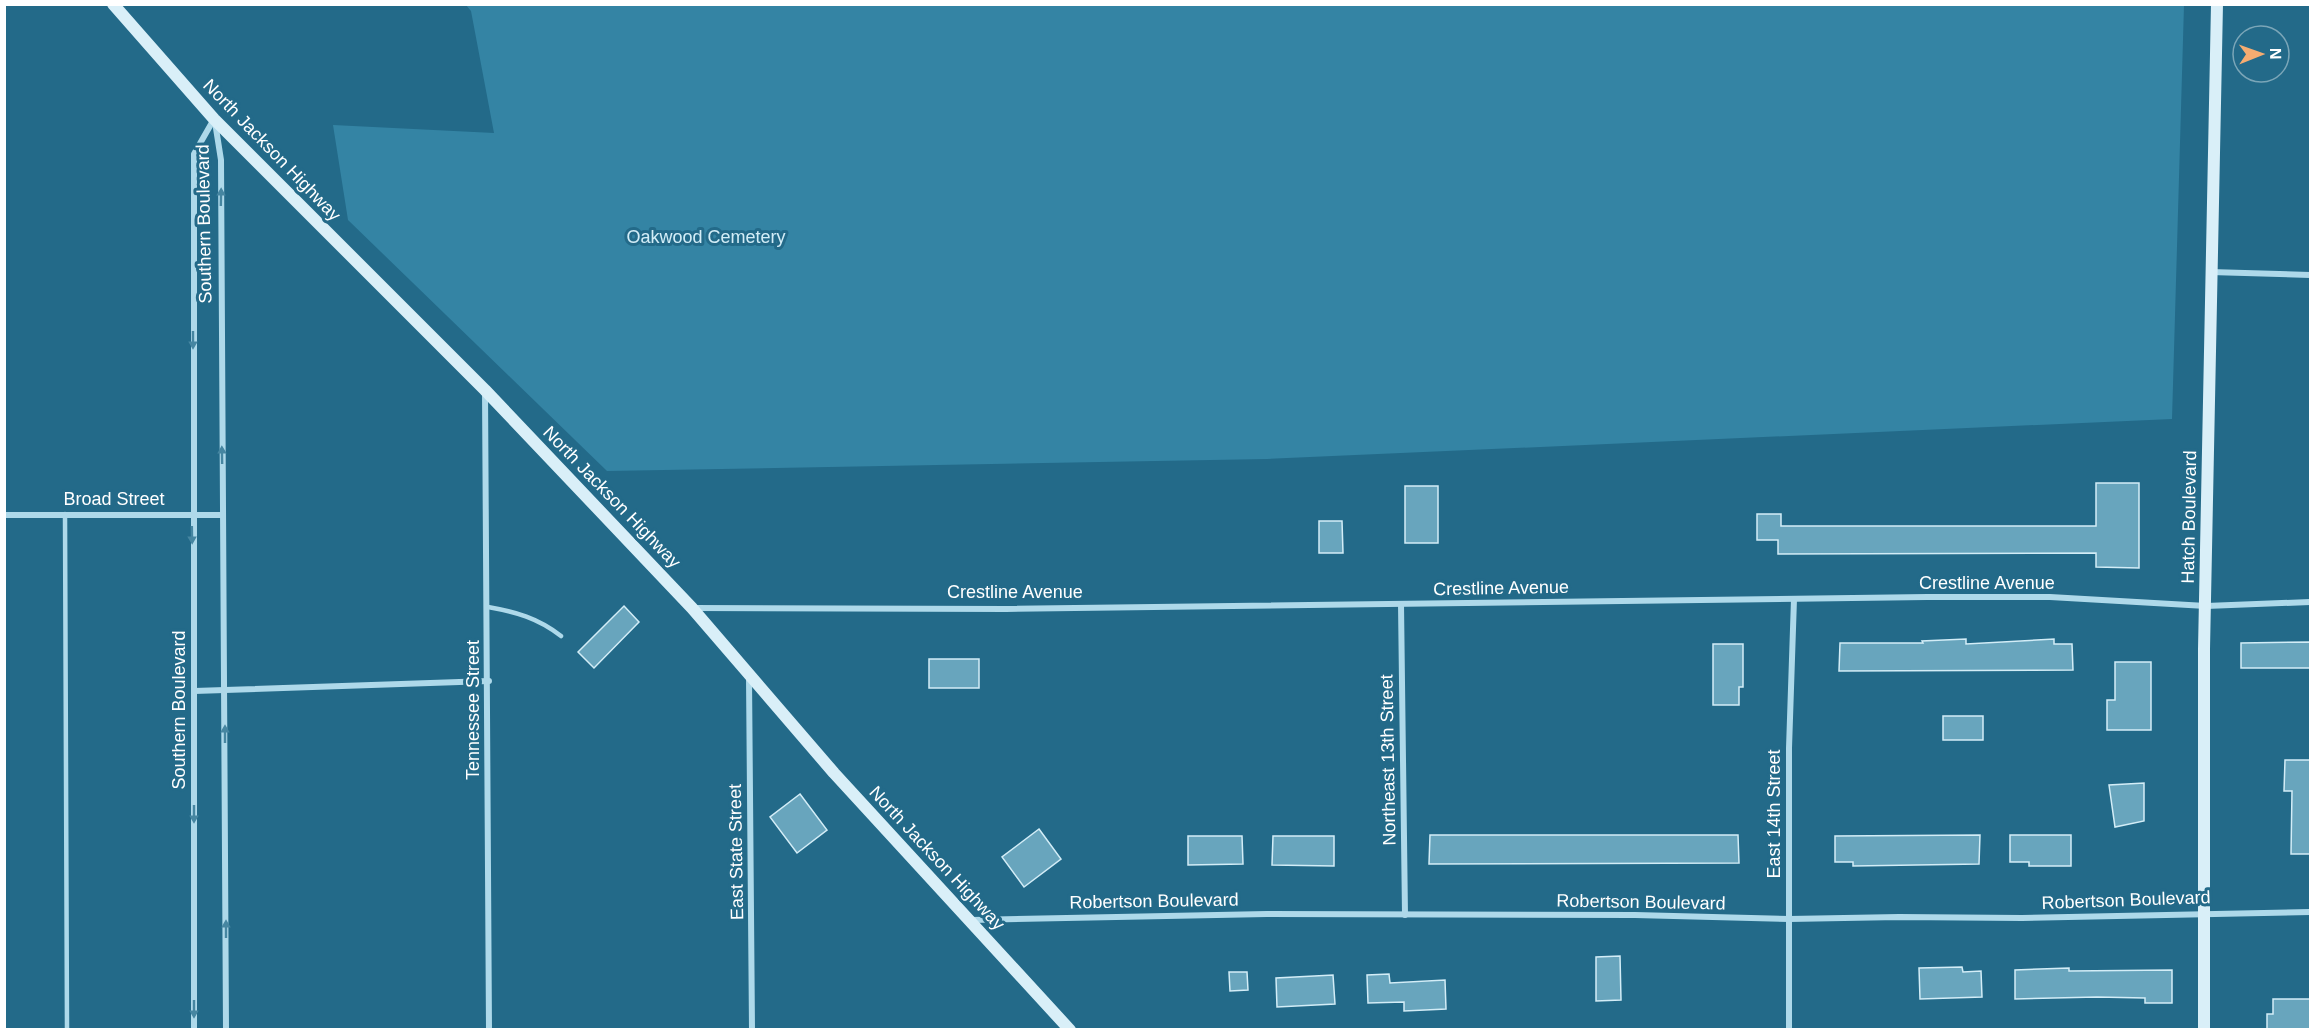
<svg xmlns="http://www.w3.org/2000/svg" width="2315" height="1034" font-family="Arial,sans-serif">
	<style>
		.green { fill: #3484a4 }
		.building { fill: #68a5bd; stroke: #d3edf7; stroke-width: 1.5 }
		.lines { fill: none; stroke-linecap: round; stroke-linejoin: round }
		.lane { stroke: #aed9ea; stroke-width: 4.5 }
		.street { stroke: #aed9ea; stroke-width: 6 }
		.secondary { stroke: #d9eff8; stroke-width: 12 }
		.oneway { fill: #4686a1 }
		.labels { text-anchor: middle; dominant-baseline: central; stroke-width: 6; stroke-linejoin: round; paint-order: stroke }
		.street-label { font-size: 18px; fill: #fff; stroke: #236a89 }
		.park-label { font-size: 18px; fill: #d3edf7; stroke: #236a89 }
	</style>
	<rect width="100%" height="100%" fill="#236a89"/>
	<polygon class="green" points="466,5 2184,5 2172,419 1267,459 607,471 348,220 333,125 494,133 471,11"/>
	<g class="building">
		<polygon points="2096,483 2139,483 2139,568 2096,567 2096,553 1778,554 1778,540 1757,540 1757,514 1781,514 1781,526 2096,526"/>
		<rect x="1405" y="486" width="33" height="57"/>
		<polygon points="1319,521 1342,521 1343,553 1319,553"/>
		<polygon points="624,606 639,622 594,668 578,652"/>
		<polygon points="1966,639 1966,644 2054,639 2054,644 2072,644 2073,670 1839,671 1840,643 1923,643 1922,641"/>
		<polygon points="2310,642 2310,668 2241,668 2241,643"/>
		<polygon points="1713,644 1743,644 1743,687 1739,687 1739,705 1713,705"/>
		<rect x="929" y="659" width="50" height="29"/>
		<polygon points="2115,662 2151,662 2151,730 2107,730 2107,700 2115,700"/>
		<rect x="1943" y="716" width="40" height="24"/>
		<polygon points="2285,760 2310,760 2310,854 2291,854 2292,791 2284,791"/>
		<polygon points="2144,783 2144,821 2115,827 2109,785"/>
		<polygon points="800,794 827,830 797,853 770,817"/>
		<polygon points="1039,829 1061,859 1024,887 1002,857"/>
		<polygon points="1430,835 1738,835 1739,863 1429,864"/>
		<polygon points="1980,835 1979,864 1853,866 1853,862 1835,862 1835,836"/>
		<polygon points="2010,835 2071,835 2071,866 2029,866 2029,862 2010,862"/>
		<polygon points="1188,836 1242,836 1243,864 1188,865"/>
		<polygon points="1273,836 1334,836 1334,866 1272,865"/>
		<polygon points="1620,956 1621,1000 1596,1001 1596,957"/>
		<polygon points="1962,967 1963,972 1981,971 1982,997 1920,999 1919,968"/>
		<polygon points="2069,968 2069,971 2172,970 2172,1003 2145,1003 2145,998 2097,997 2015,999 2015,970"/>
		<polygon points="1229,972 1247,972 1248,990 1230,991"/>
		<polygon points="1389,974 1390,983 1445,980 1446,1009 1404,1011 1404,1002 1368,1003 1367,975"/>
		<polygon points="1333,975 1335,1004 1277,1007 1276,978"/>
		<polygon points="2273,999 2310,999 2310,1029 2267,1029 2267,1014 2273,1014"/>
	</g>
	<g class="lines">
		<g class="lane">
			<polyline points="65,514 67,1030"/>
			<path d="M488,607C516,612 538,618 561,636"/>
		</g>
		<g class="street">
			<polyline points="215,122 221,160 226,1030"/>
			<polyline points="2210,272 2310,275"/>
			<polyline points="485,391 489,1030"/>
			<polyline points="4,515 223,515"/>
			<polyline points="1401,604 1405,915"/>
			<polyline points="693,608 1006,609 1927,597 2050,597 2206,606 2310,602"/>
			<polyline points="749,677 752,1030"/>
			<polyline points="194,691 489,681"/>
			<polyline points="971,920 1267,914 1635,915 1789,919 1899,917 2022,918 2310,912"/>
			<polyline points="194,1030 194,154 214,119"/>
			<polyline points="1789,1030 1789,748 1794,599"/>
		</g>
		<g class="secondary">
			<polyline points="113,4 214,119 485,390 692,608 834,773 1070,1030"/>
			<polyline points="2204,1030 2204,649 2217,4"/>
		</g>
	</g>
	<defs><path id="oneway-solid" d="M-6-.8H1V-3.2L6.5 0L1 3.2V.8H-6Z" transform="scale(1.5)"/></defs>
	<g class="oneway">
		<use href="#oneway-solid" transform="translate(221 197) rotate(-89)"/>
		<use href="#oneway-solid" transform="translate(193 340) rotate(90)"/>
		<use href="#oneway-solid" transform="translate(222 455) rotate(-91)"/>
		<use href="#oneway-solid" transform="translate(192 535) rotate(89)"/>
		<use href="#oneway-solid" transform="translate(225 734) rotate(-90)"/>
		<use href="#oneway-solid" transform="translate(194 814) rotate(90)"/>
		<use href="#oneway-solid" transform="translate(226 929) rotate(-90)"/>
		<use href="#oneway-solid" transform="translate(194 1009) rotate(90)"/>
	</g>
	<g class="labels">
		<g class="street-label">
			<text transform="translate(272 150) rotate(46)">North Jackson Highway</text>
			<text transform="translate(204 224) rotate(-91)">Southern Boulevard</text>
			<text transform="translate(612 497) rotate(46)">North Jackson Highway</text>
			<text x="114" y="499">Broad Street</text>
			<text transform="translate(2189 517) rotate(-89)">Hatch Boulevard</text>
			<text x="1987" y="583">Crestline Avenue</text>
			<text transform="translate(1501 588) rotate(-1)">Crestline Avenue</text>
			<text x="1015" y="592">Crestline Avenue</text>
			<text transform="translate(179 710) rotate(-90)">Southern Boulevard</text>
			<text transform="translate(473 710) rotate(-90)">Tennessee Street</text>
			<text transform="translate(1388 760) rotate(-91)">Northeast 13th Street</text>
			<text transform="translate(1774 814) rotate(-90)">East 14th Street</text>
			<text transform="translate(736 852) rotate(-91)">East State Street</text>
			<text transform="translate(937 858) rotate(47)">North Jackson Highway</text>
			<text transform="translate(2126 900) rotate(-2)">Robertson Boulevard</text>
			<text transform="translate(1154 901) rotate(-1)">Robertson Boulevard</text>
			<text transform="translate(1641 902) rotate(1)">Robertson Boulevard</text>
		</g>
		<g class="park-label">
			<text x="706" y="237">Oakwood Cemetery</text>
		</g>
	</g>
	<rect width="2315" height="1034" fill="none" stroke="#ffffff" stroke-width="12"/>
	<g transform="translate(2261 54) rotate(89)"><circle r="28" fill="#236a89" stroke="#7ba6b8" stroke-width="1.5"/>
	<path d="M0-4.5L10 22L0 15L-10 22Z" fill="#f5ac71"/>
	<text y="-9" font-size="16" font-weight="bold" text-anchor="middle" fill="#ffffff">N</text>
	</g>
</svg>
